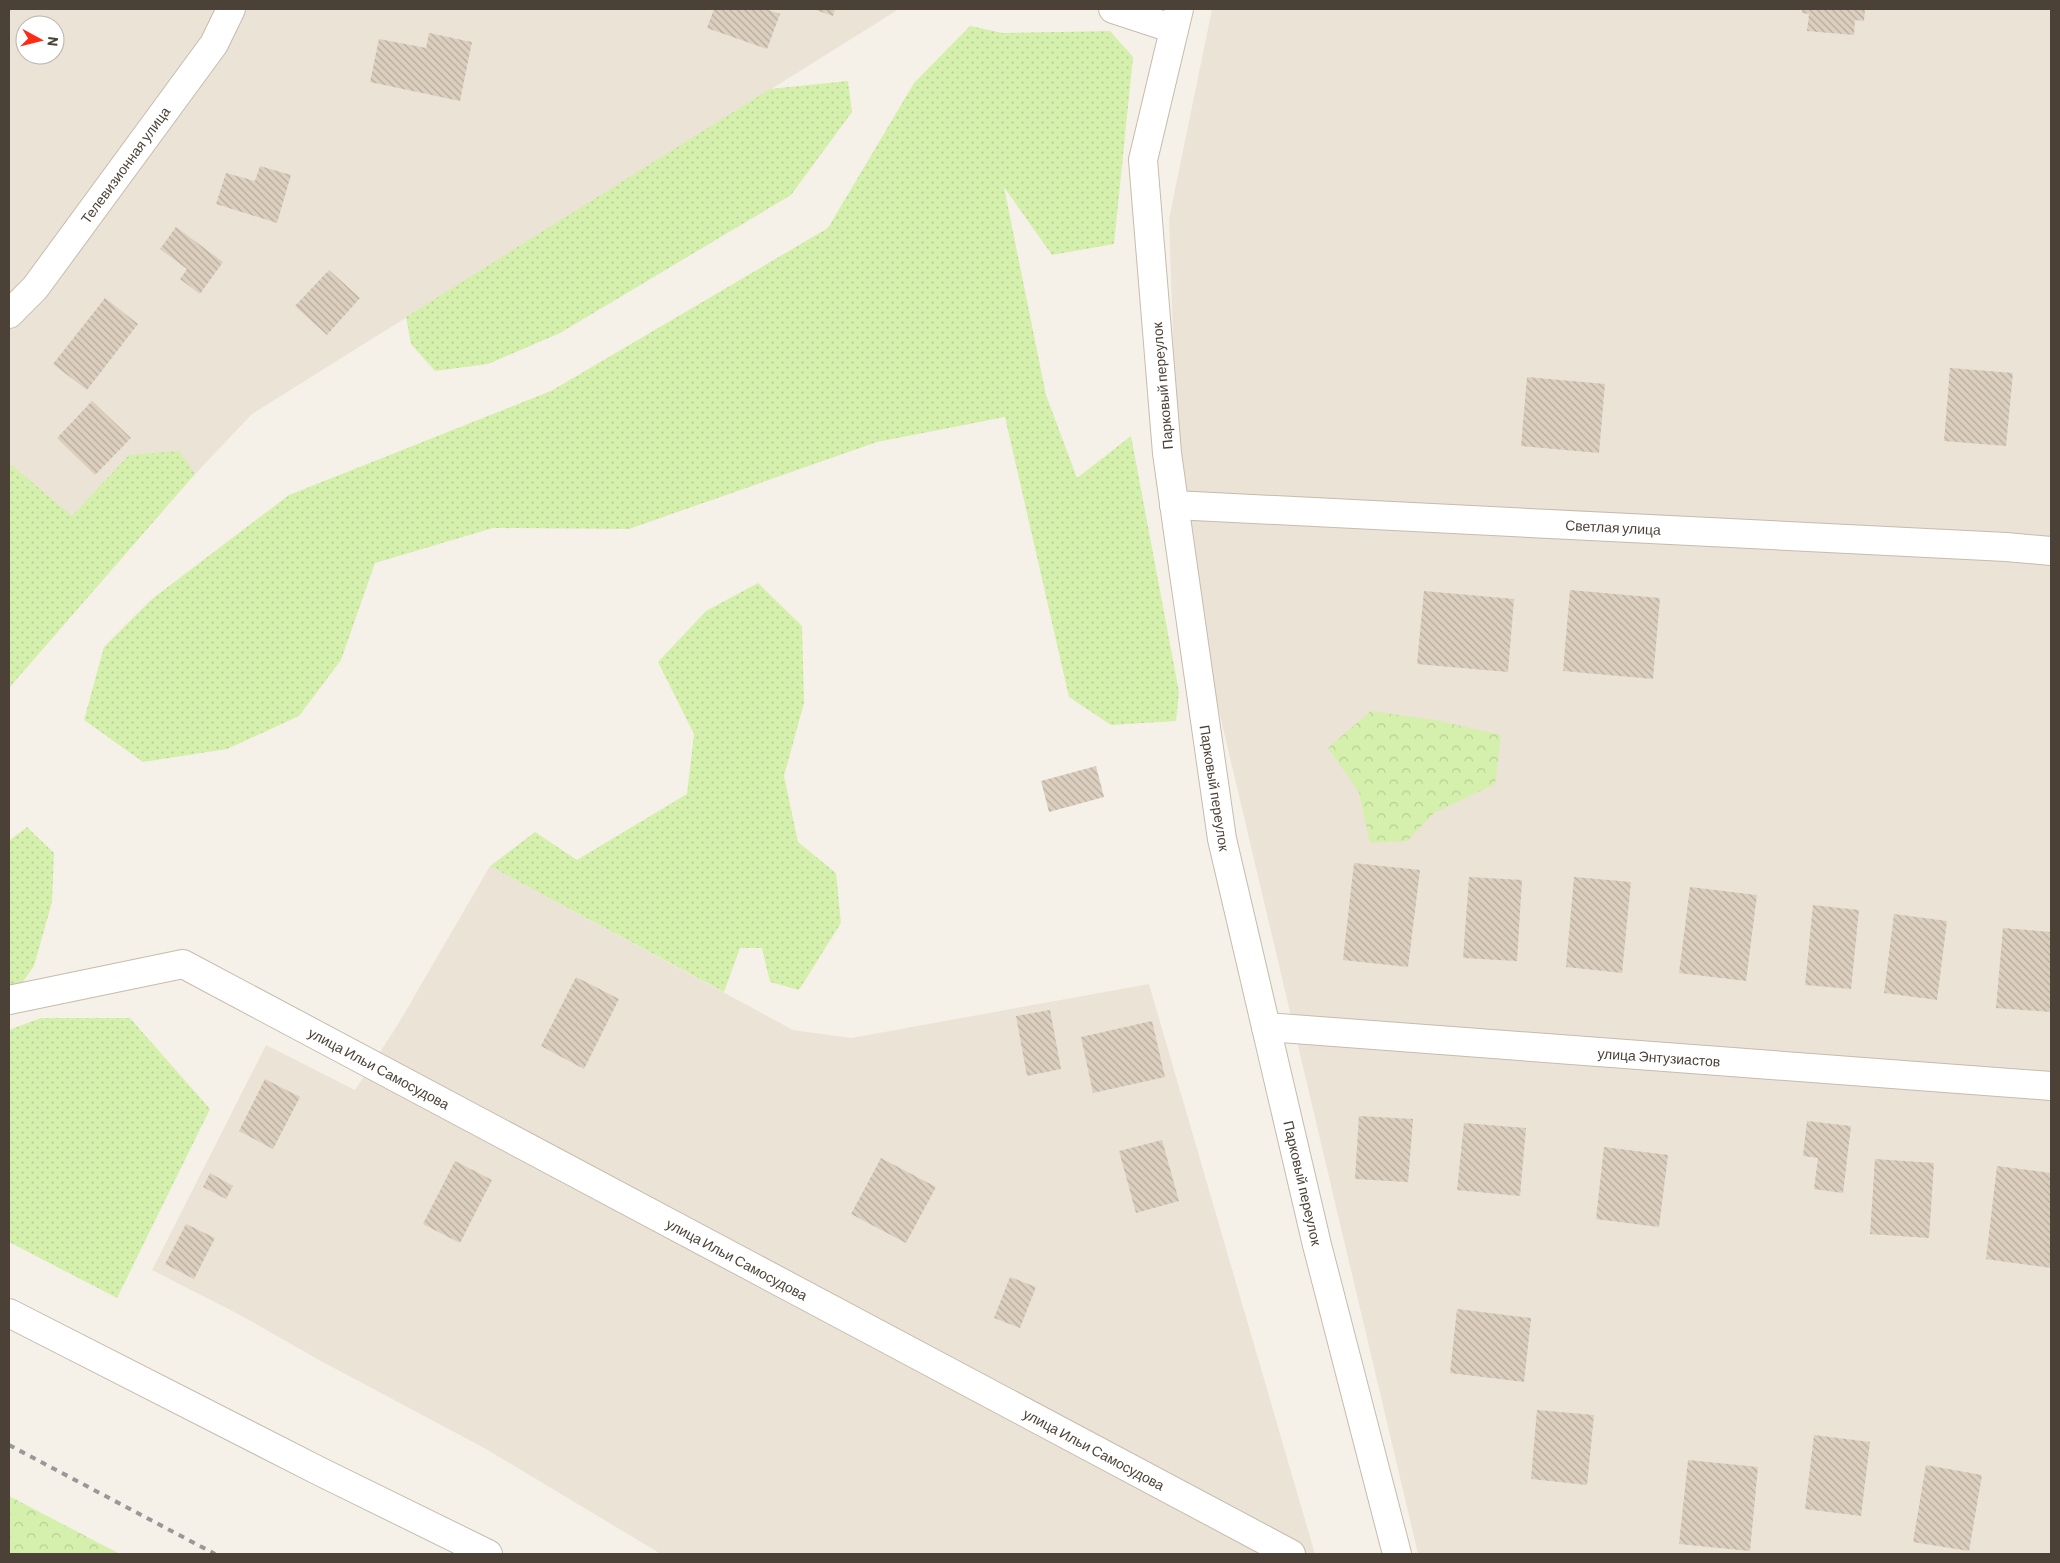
<svg xmlns="http://www.w3.org/2000/svg" width="2060" height="1563" font-family="Barlow,sans-serif">
	<style>
		.residential { fill: #ebe3d6; fill-rule: evenodd }
		.grass { fill: url(#grass-dots) }
		.forest { fill: url(#forest-crowns) }
		.building { fill: url(#building-back-hatch) }
		.lines { fill: none; stroke-linecap: round; stroke-linejoin: round }
		.minor-casing { stroke: #c6bbad; stroke-width: 30 }
		.minor { stroke: #fff; stroke-width: 28 }
		.rail { stroke: #989898; stroke-width: 4; stroke-dasharray: 6 6; stroke-linecap: butt }
		.labels { text-anchor: middle; dominant-baseline: central; stroke-width: 4.5; stroke-linejoin: round; paint-order: stroke }
		.street-label { font-size: 14px; fill: #4b4136; stroke: #fff }
	</style>
	<defs>
		<pattern id="grass-dots" width="8" height="8" patternUnits="userSpaceOnUse" patternTransform="scale(1.25)"><rect width="8" height="8" fill="#d5efad"/><path d="M2 2h.1M6 6h.1" fill="none" stroke="#b8ce95" stroke-width="1.8" stroke-linecap="round"/></pattern>
		<pattern id="forest-crowns" width="20" height="18" patternUnits="userSpaceOnUse" patternTransform="scale(1.25)"><rect width="20" height="18" fill="#d5efad"/><path d="M2 6a3 3 0 1 1 6 0M12 15a3 3 0 1 1 6 0" fill="none" stroke="#b8ce95"/></pattern>
		<pattern id="building-back-hatch" width="6" height="6" patternUnits="userSpaceOnUse" patternTransform="scale(1.25)"><rect width="6" height="6" fill="#dccfbf"/><path d="M-1 5l2 2M0 0l6 6M5-1l2 2" fill="none" stroke="#b4aa9c"/></pattern>
	</defs>
	<rect width="100%" height="100%" fill="#f6f1e8"/>
	<g class="residential">
		<path d="M9,9H899L252,414L9,671ZM25,25H55V55H25Z"/>
		<polygon points="1212,9 2051,9 2051,1554 1418,1554 1180,546 1169,219"/>
		<polygon points="490,866 793,1030 851,1038 1149,984 1315,1554 661,1554 486,1449 319,1360 240,1315 152,1270 266,1045 355,1090 397,1026"/>
	</g>
	<g class="grass">
		<polygon points="970,26 1003,33 1110,31 1133,57 1114,244 1052,255 1004,187 1046,395 1077,478 1131,436 1179,692 1176,721 1111,725 1069,697 1005,417 877,442 629,529 493,528 375,563 341,660 299,716 227,749 143,762 84,720 104,647 152,599 289,495 551,391 828,228 914,83"/>
		<polygon points="848,81 852,112 791,195 560,333 488,364 435,371 411,344 406,317 770,89"/>
		<polygon points="179,451 195,474 9,688 9,463 72,516 129,455"/>
		<polygon points="758,583 802,626 804,703 784,776 798,842 836,873 841,923 799,990 770,982 762,948 740,948 724,992 490,866 535,832 577,860 687,794 694,734 658,662 706,611"/>
		<polygon points="27,827 54,853 52,902 34,966 9,1002 9,841"/>
		<polygon points="41,1018 130,1018 210,1109 117,1298 9,1242 9,1030"/>
	</g>
	<g class="forest">
		<polygon points="1371,711 1435,720 1501,735 1495,784 1434,813 1407,841 1370,843 1359,792 1328,748"/>
		<polygon points="9,1496 120,1554 9,1554"/>
	</g>
	<g class="building">
		<polygon points="714,9 765,9 780,14 767,49 707,28"/>
		<polygon points="813,9 835,9 833,16"/>
		<polygon points="1802,9 1865,9 1864,21 1855,20 1854,35 1807,31 1809,14 1802,13"/>
		<polygon points="429,33 472,42 460,101 370,82 379,39 426,48"/>
		<polygon points="260,166 291,175 277,223 216,204 226,173 255,181"/>
		<polygon points="176,227 223,262 200,294 180,279 187,269 160,249"/>
		<polygon points="329,270 360,298 327,335 295,306"/>
		<polygon points="105,298 138,324 87,390 53,364"/>
		<polygon points="1950,368 2013,373 2006,446 1944,441"/>
		<polygon points="1527,377 1605,384 1599,453 1521,446"/>
		<polygon points="92,401 131,438 95,475 57,438"/>
		<polygon points="1570,590 1660,598 1653,679 1563,671"/>
		<polygon points="1424,591 1514,599 1508,672 1417,664"/>
		<polygon points="1096,766 1104,797 1049,812 1041,781"/>
		<polygon points="1354,863 1420,870 1408,967 1343,960"/>
		<polygon points="1469,877 1522,880 1517,961 1463,958"/>
		<polygon points="1574,877 1631,882 1622,973 1566,967"/>
		<polygon points="1690,887 1757,895 1746,981 1679,973"/>
		<polygon points="1813,905 1859,910 1851,989 1805,985"/>
		<polygon points="1894,914 1947,921 1937,1000 1884,993"/>
		<polygon points="2003,928 2051,932 2051,1012 1996,1008"/>
		<polygon points="576,977 619,999 584,1069 541,1046"/>
		<polygon points="1050,1010 1061,1069 1027,1076 1016,1016"/>
		<polygon points="1152,1021 1165,1077 1093,1093 1081,1037"/>
		<polygon points="265,1079 300,1097 273,1149 239,1131"/>
		<polygon points="1359,1116 1413,1119 1408,1182 1355,1179"/>
		<polygon points="1807,1121 1851,1126 1843,1193 1814,1189 1818,1158 1803,1156"/>
		<polygon points="1464,1123 1526,1128 1520,1196 1457,1190"/>
		<polygon points="1162,1140 1179,1201 1136,1213 1119,1151"/>
		<polygon points="1604,1147 1668,1155 1659,1227 1596,1219"/>
		<polygon points="881,1158 936,1187 906,1243 851,1214"/>
		<polygon points="1875,1159 1934,1163 1929,1238 1870,1234"/>
		<polygon points="455,1161 492,1180 460,1243 423,1224"/>
		<polygon points="1997,1166 2051,1173 2051,1268 1986,1259"/>
		<polygon points="210,1173 233,1186 226,1199 203,1187"/>
		<polygon points="186,1224 215,1238 194,1279 165,1264"/>
		<polygon points="1010,1277 1036,1287 1020,1328 994,1318"/>
		<polygon points="1457,1309 1531,1318 1524,1382 1450,1373"/>
		<polygon points="1537,1410 1594,1415 1587,1485 1531,1479"/>
		<polygon points="1814,1435 1870,1442 1861,1516 1805,1509"/>
		<polygon points="1688,1460 1758,1467 1750,1551 1679,1544"/>
		<polygon points="1926,1465 1982,1475 1969,1551 1913,1542"/>
	</g>
	<g class="lines">
		<defs>
			<g id="minor">
				<polyline points="1113,9 1174,29"/>
				<polyline points="1179,9 1143,160 1167,453 1180,546 1222,839 1317,1245 1397,1554"/>
				<polyline points="9,314 35,288 214,44 231,9"/>
				<polyline points="1174,505 2006,547 2051,551"/>
				<polyline points="9,1000 183,964 1291,1554"/>
				<polyline points="1266,1027 2051,1086"/>
				<polyline points="9,1313 319,1471 488,1554"/>
			</g>
		</defs>
		<use href="#minor" class="minor-casing"/>
		<use href="#minor" class="minor"/>
		<polyline class="rail" points="9,1445 215,1554"/>
	</g>
	<g class="labels">
		<g class="street-label">
			<text transform="translate(125 165) rotate(-54)">Телевизионная улица</text>
			<text transform="translate(1162 386) rotate(-95)">Парковый переулок</text>
			<text transform="translate(1613 527) rotate(3)">Светлая улица</text>
			<text transform="translate(1215 788) rotate(81)">Парковый переулок</text>
			<text transform="translate(1659 1057) rotate(4)">улица Энтузиастов</text>
			<text transform="translate(379 1068) rotate(28)">улица Ильи Самосудова</text>
			<text transform="translate(1303 1183) rotate(77)">Парковый переулок</text>
			<text transform="translate(737 1259) rotate(28)">улица Ильи Самосудова</text>
			<text transform="translate(1094 1449) rotate(28)">улица Ильи Самосудова</text>
		</g>
	</g>
	<rect width="2060" height="1563" fill="none" stroke="#4b4136" stroke-width="20"/>
	<g transform="translate(40 40) rotate(97)"><circle r="24" fill="#ffffff" stroke="#b7b3af"/>
	<path d="M0-4L9 19L0 12L-9 19Z" fill="#ff2a16"/>
	<text y="-8" font-size="14" font-weight="bold" text-anchor="middle" fill="#4b4136">N</text>
	</g>
</svg>
